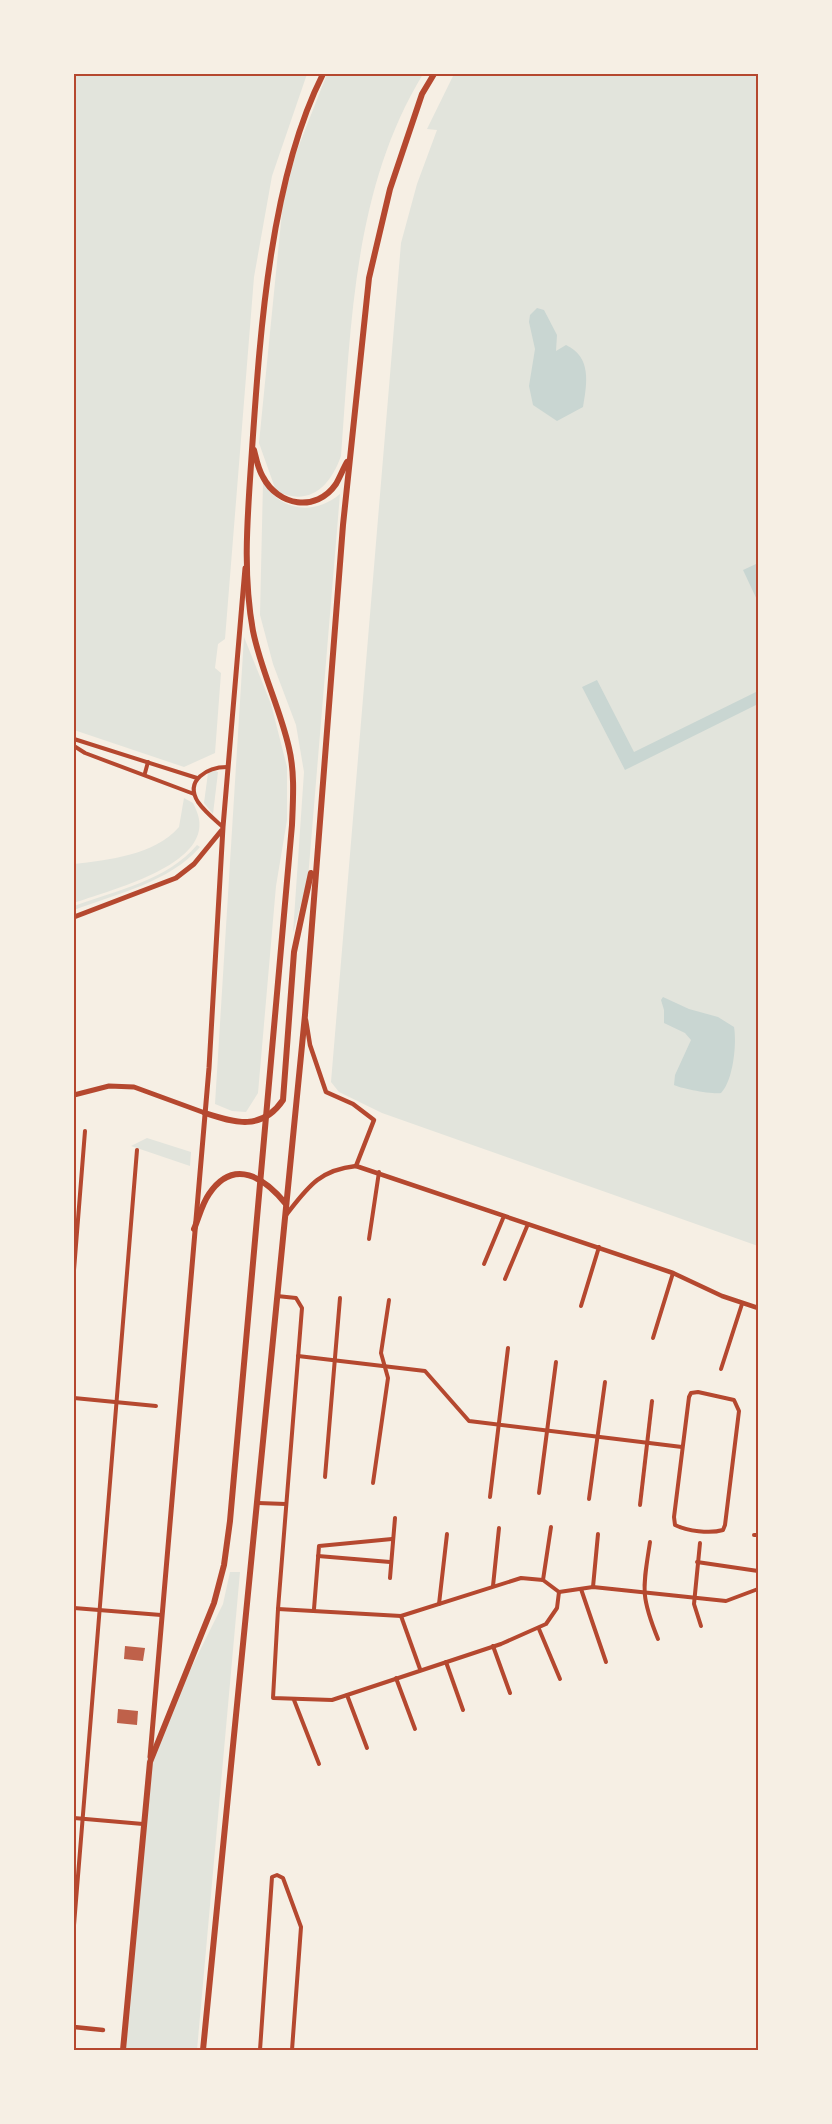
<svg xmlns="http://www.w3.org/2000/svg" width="832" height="2124" font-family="'Public Sans',sans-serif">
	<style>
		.green { fill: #e2e4dc }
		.water { fill: #c9d6d2 }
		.building { fill: #bf614a }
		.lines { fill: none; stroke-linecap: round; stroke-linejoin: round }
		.minor { stroke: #b5482f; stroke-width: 4 }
		.tertiary { stroke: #b5482f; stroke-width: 4.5 }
		.secondary { stroke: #b5482f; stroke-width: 5 }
		.trunk { stroke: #b5482f; stroke-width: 6 }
		.neatline { fill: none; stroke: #b5482f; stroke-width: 2 }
	</style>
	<rect width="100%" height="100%" fill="#f6efe4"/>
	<g class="green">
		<polygon points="74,74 307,74 272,176 254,277 225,639 218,644 215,668 221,673 215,753 184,767 74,730"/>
		<path d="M327,74H423C353,189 351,326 341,456C330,487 309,507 276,491L259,443L283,202L296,153Z"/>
		<polygon points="454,74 758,74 758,1246 382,1113 339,1092 331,1082 401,243 417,184 437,130 427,129"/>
		<path d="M263,482C280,511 314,516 340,494L308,878L293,933L304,772L296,725L273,664L260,615Z"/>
		<polygon points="244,637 271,704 287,767 287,820 276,886 258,1093 246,1112 232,1111 215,1104"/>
		<polygon points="212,770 218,772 213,814 204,803 208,773"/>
		<path d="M184,798L193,803C197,811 201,820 199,830C192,870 107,891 74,903V864C108,860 155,855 179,827Z"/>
		<path d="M197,845L200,847C170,882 116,894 74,910V906C115,891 168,880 197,845Z"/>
		<polygon points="147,1138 191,1152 190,1166 131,1146"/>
		<polygon points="230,1572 240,1572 197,2050 126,2050 147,1757 223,1604"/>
	</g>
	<g class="water">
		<path d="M537,308L544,310L557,335L556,351L566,345C592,357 587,384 583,407L557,421L533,405L529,386L535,349L529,322L530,315Z"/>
		<polygon points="756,564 758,570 758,602 743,570"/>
		<polygon points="597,680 634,752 758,691 758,704 625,770 582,687"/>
		<path d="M663,997L689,1009L718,1017L734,1027C737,1044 733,1081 721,1093C714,1095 679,1088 674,1085L675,1075L691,1040L685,1033L664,1023V1010L661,1000Z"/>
	</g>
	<g class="building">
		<polygon points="125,1646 145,1648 143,1661 124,1659"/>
		<polygon points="118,1709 138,1711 137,1725 117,1723"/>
	</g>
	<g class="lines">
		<g class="minor">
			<polyline points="74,739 197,778"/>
			<polyline points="74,746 85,753 194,794"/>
			<polyline points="145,773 148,762"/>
			<path d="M223,827C214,819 205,812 198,802C184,780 208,767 227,767"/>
			<polyline points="369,1239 379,1172"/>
			<polyline points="484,1264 504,1216"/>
			<polyline points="74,1270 85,1131"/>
			<polyline points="505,1279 528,1224"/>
			<polyline points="277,1296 296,1298 302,1308 278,1609 273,1698 332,1700 501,1644 546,1624 557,1608 559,1592"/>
			<polyline points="581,1306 599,1247"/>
			<polyline points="653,1338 673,1273"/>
			<polyline points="298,1356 425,1371 469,1421 682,1447"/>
			<polyline points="721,1369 742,1304"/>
			<path d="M698,1392L734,1400L739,1411L725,1525L723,1530C710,1534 687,1531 675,1525L674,1517L689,1397L691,1393Z"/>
			<polyline points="74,1398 156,1406"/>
			<polyline points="325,1477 340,1298"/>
			<polyline points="373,1483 388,1378 381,1353 389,1300"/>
			<polyline points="539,1493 556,1362"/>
			<polyline points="490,1497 508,1348"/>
			<polyline points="589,1499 605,1382"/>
			<polyline points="258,1503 286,1504"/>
			<polyline points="640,1505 652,1401"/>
			<polyline points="754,1535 758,1535"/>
			<path d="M650,1542C643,1588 640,1595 658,1639"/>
			<polyline points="700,1543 694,1604 701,1626"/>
			<polyline points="318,1556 390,1562"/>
			<polyline points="697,1562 758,1571"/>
			<polyline points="390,1578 395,1518"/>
			<polyline points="543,1580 551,1527"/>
			<polyline points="493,1586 499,1528"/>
			<polyline points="593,1587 598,1534"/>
			<polyline points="581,1589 606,1662"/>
			<polyline points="559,1592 593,1587 726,1601 758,1589"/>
			<polyline points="439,1604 447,1534"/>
			<polyline points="74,1608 161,1615"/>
			<polyline points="278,1609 401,1616 521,1578 543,1580 559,1592"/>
			<polyline points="314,1609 319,1546 392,1539"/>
			<polyline points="401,1616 420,1669"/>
			<polyline points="539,1629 560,1679"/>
			<polyline points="493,1646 510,1693"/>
			<polyline points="446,1662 463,1710"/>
			<polyline points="396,1678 415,1729"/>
			<polyline points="347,1695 367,1748"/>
			<polyline points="294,1700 319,1764"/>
			<polyline points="74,1818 143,1824"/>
			<polyline points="74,1925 137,1150"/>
			<polyline points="260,2050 272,1877 277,1875 283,1878 301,1927 292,2050"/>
		</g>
		<g class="tertiary">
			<polyline points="306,1020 310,1045 326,1092 353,1104 374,1120 356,1166"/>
			<path d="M286,1215C308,1187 319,1170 356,1166L673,1273L722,1296L758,1308"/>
			<polyline points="74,2027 103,2030"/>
		</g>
		<g class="secondary">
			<polyline points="74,917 176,878 194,864 221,831"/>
			<polyline points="74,1095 109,1086 134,1087 205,1113"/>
			<polyline points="150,1757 209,1068 223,827 245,568"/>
		</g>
		<g class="trunk">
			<path d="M254,450C256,458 258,469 263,477C278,506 316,513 336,484C340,477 343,469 347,462"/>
			<path d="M205,1113C235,1123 262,1131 283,1100L294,952L311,873"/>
			<path d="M194,1229C199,1217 202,1204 209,1194C234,1157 265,1178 286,1204"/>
			<path d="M123,2050L150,1762L214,1603L224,1565L230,1521L292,825C293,800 295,773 289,748C280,708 261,671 253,631C242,571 248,511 252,450C260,333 270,179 323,74"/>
			<polyline points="203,2050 305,1015 343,525 369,278 390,189 422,94 434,74"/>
		</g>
	</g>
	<rect width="832" height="2124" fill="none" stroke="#f6efe4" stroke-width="150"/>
	<rect x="75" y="75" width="682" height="1974" class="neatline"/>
</svg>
